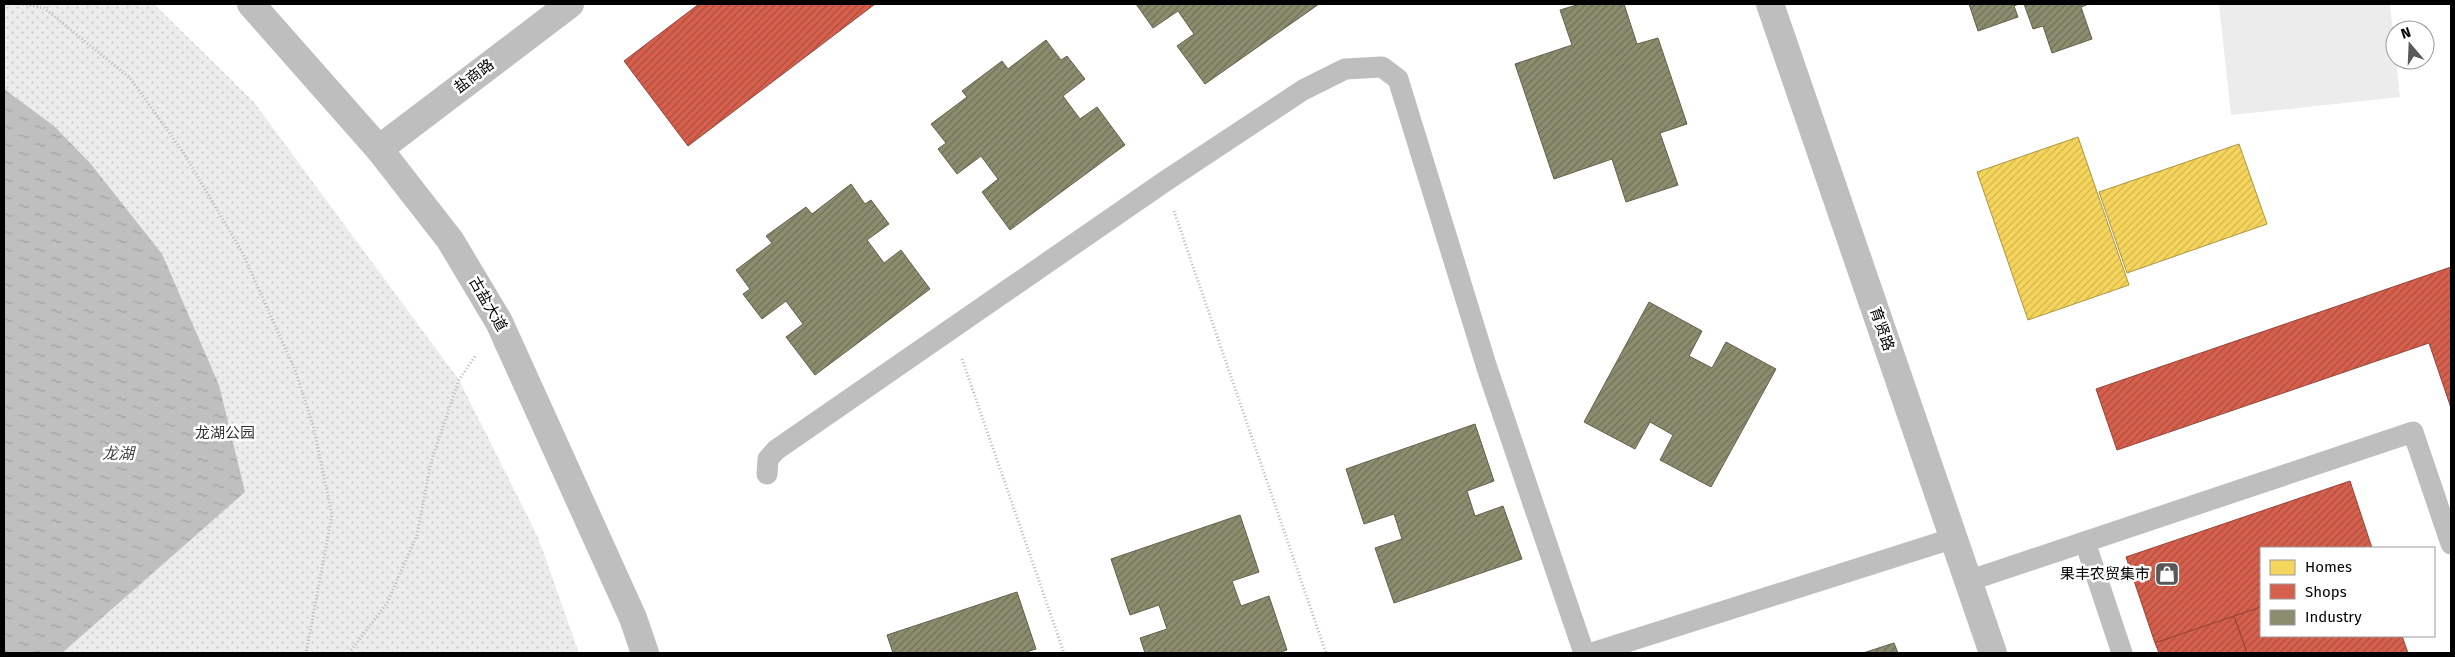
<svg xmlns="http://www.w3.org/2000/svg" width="2455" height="657" font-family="'Fira Sans','Noto Sans SC',sans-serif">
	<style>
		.green { fill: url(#green-dots) }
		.pitch { fill: #ececec }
		.water { fill: url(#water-ripples) }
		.homes { fill: url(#homes-hatch); stroke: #ac9540 }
		.shops { fill: url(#shops-hatch); stroke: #964336 }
		.industry { fill: url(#industry-hatch); stroke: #62624d }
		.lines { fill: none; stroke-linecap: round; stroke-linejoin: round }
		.path { stroke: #b9b9b9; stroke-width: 3; stroke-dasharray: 1 2.5; stroke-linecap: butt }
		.service { stroke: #bebebe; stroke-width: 21 }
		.minor { stroke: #bebebe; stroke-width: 28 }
		.tertiary { stroke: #bebebe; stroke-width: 28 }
		.labels { text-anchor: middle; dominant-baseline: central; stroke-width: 5; stroke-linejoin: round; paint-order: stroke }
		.street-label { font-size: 15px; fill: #000; stroke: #fff }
		.park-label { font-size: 15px; fill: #333; stroke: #fff }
		.poi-label { font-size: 15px; fill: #000; stroke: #fff; text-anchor: end }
		.water-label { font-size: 16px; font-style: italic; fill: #444; stroke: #fff }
	</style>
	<defs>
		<pattern id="green-dots" width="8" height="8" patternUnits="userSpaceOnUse" patternTransform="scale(1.25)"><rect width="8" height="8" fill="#ececec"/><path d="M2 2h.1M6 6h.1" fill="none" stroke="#c9c9c9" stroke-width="1.8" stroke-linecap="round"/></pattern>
		<pattern id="water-ripples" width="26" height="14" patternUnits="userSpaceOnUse" patternTransform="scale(1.25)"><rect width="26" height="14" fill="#bfbfbf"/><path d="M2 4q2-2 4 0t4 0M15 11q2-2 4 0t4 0" fill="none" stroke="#a2a2a2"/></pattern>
		<pattern id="homes-hatch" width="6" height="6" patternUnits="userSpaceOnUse" patternTransform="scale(1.25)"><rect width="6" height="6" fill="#f6d55c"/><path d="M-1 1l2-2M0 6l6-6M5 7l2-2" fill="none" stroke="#d1b54e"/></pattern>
		<pattern id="shops-hatch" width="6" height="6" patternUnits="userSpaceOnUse" patternTransform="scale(1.25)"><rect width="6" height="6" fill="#d6604d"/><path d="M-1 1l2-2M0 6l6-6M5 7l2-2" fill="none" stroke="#ab4d3e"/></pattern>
		<pattern id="industry-hatch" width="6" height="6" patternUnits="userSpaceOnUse" patternTransform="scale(1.25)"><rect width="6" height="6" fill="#8c8c6e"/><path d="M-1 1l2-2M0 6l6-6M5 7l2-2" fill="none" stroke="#707058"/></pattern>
	</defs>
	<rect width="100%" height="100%" fill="#fff"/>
	<polygon class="green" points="4,4 154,4 253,101 459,380 538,537 579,653 4,653"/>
	<polygon class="pitch" points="2219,4 2390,4 2400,97 2231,115"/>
	<polygon class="water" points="4,89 54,126 90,163 162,254 219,385 245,492 62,653 4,653"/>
	<g class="homes">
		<polygon points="2078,137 2129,285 2028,320 1977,172"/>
		<polygon points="2239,144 2267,224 2127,273 2099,192"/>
	</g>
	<g class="shops">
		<polygon points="699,4 875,4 688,146 624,61"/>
		<polygon points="2451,267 2451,408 2429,343 2117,450 2096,389"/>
		<polygon points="2350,481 2372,548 2261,548 2261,607 2155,643 2126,557"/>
		<polygon points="2261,607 2261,636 2402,636 2408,653 2247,653 2234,616"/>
		<polygon points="2234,616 2247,653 2159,653 2155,643"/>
	</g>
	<g class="industry">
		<polygon points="1136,4 1319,4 1205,84 1177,46 1194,34 1178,11 1153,28"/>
		<polygon points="1580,4 1624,4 1637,44 1658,38 1687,124 1660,133 1678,185 1626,202 1612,159 1554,179 1515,64 1572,45 1560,10"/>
		<polygon points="1969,4 2019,4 2014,6 2018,17 1978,31"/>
		<polygon points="2024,4 2089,4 2081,7 2092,39 2052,53 2043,26 2033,29"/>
		<polygon points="1046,40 1061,60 1067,56 1085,79 1063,96 1080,119 1097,107 1125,145 1010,230 982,192 998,179 981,156 957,174 938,149 946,143 931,124 967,97 962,91 1002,61 1008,69"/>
		<polygon points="851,184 865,204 871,200 889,224 867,240 884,263 901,250 930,289 815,375 786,337 803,324 786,301 762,319 743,294 750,289 736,270 772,243 766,236 806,207 812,214"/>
		<polygon points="1649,302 1702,331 1689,356 1712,368 1726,342 1776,369 1711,487 1660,460 1673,435 1650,422 1635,449 1584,422"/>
		<polygon points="1475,424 1494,481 1467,491 1475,516 1503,506 1522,559 1394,603 1375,548 1402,539 1394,514 1364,524 1346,469"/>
		<polygon points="1240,515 1259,572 1232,581 1241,606 1269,596 1287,650 1277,653 1145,653 1140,638 1167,629 1159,605 1130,615 1111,559"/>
		<polygon points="1017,592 1036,649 1023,653 893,653 887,635"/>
		<polygon points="1894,643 1898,653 1863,653"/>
	</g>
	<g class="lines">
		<g class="path">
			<polyline points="23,4 44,8 130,78 183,152 242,252 295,370 313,425 332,515 306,653"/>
			<polyline points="1174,211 1326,653"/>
			<polyline points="962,359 1064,653"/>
			<polyline points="349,653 387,603 417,535 431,462 459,380 476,355"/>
		</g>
		<g class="service">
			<polyline points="767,474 768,459 776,450 1164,182 1303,90 1345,69 1382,67 1398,79 1487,368 1584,653"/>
			<polyline points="2085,542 2122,653"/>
			<polyline points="1968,581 2413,432 2451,544"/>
			<polyline points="1592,653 1954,538"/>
		</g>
		<g class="minor">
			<polyline points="1770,4 1993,653"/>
			<polyline points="379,149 570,4"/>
		</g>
		<polyline class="tertiary" points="251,4 379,149 450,240 499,322 633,618 645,653"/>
	</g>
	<defs>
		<symbol id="shop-square" viewBox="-11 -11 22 22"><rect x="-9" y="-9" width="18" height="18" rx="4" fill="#595959" stroke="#fff"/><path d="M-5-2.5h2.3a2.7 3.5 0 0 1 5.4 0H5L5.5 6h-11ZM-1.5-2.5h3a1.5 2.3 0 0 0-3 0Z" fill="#fff"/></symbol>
	</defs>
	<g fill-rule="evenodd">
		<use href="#shop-square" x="2153" y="560" width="28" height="28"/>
	</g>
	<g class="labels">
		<g class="street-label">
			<text transform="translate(474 76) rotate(-37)">盐商路</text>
			<text transform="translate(488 304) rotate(60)">古盐大道</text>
			<text transform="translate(1882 329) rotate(71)">育贤路</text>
		</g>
		<g class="park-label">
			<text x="225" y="433">龙湖公园</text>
		</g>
		<g class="poi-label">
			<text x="2150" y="574">果丰农贸集市</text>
		</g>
		<g class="water-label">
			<text x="118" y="453">龙湖</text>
		</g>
	</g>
	<rect width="2455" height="657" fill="none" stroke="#000000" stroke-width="10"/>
	<rect x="2260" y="547" width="175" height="90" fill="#ffffff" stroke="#999999"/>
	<rect x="2270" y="560" width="25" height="15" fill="#f6d55c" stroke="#999999"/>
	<text x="2305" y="572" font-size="15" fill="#000000">Homes</text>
	<rect x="2270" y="584" width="25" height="15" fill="#d6604d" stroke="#999999"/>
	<text x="2305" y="597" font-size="15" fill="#000000">Shops</text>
	<rect x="2270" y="610" width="25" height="15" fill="#8c8c6e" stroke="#999999"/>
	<text x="2305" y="622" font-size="15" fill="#000000">Industry</text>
	<g transform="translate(2410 45) rotate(341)"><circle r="24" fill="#ffffff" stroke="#999999"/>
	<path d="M0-4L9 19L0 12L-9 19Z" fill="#595959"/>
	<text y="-8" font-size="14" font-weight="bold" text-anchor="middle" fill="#000000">N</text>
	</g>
</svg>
